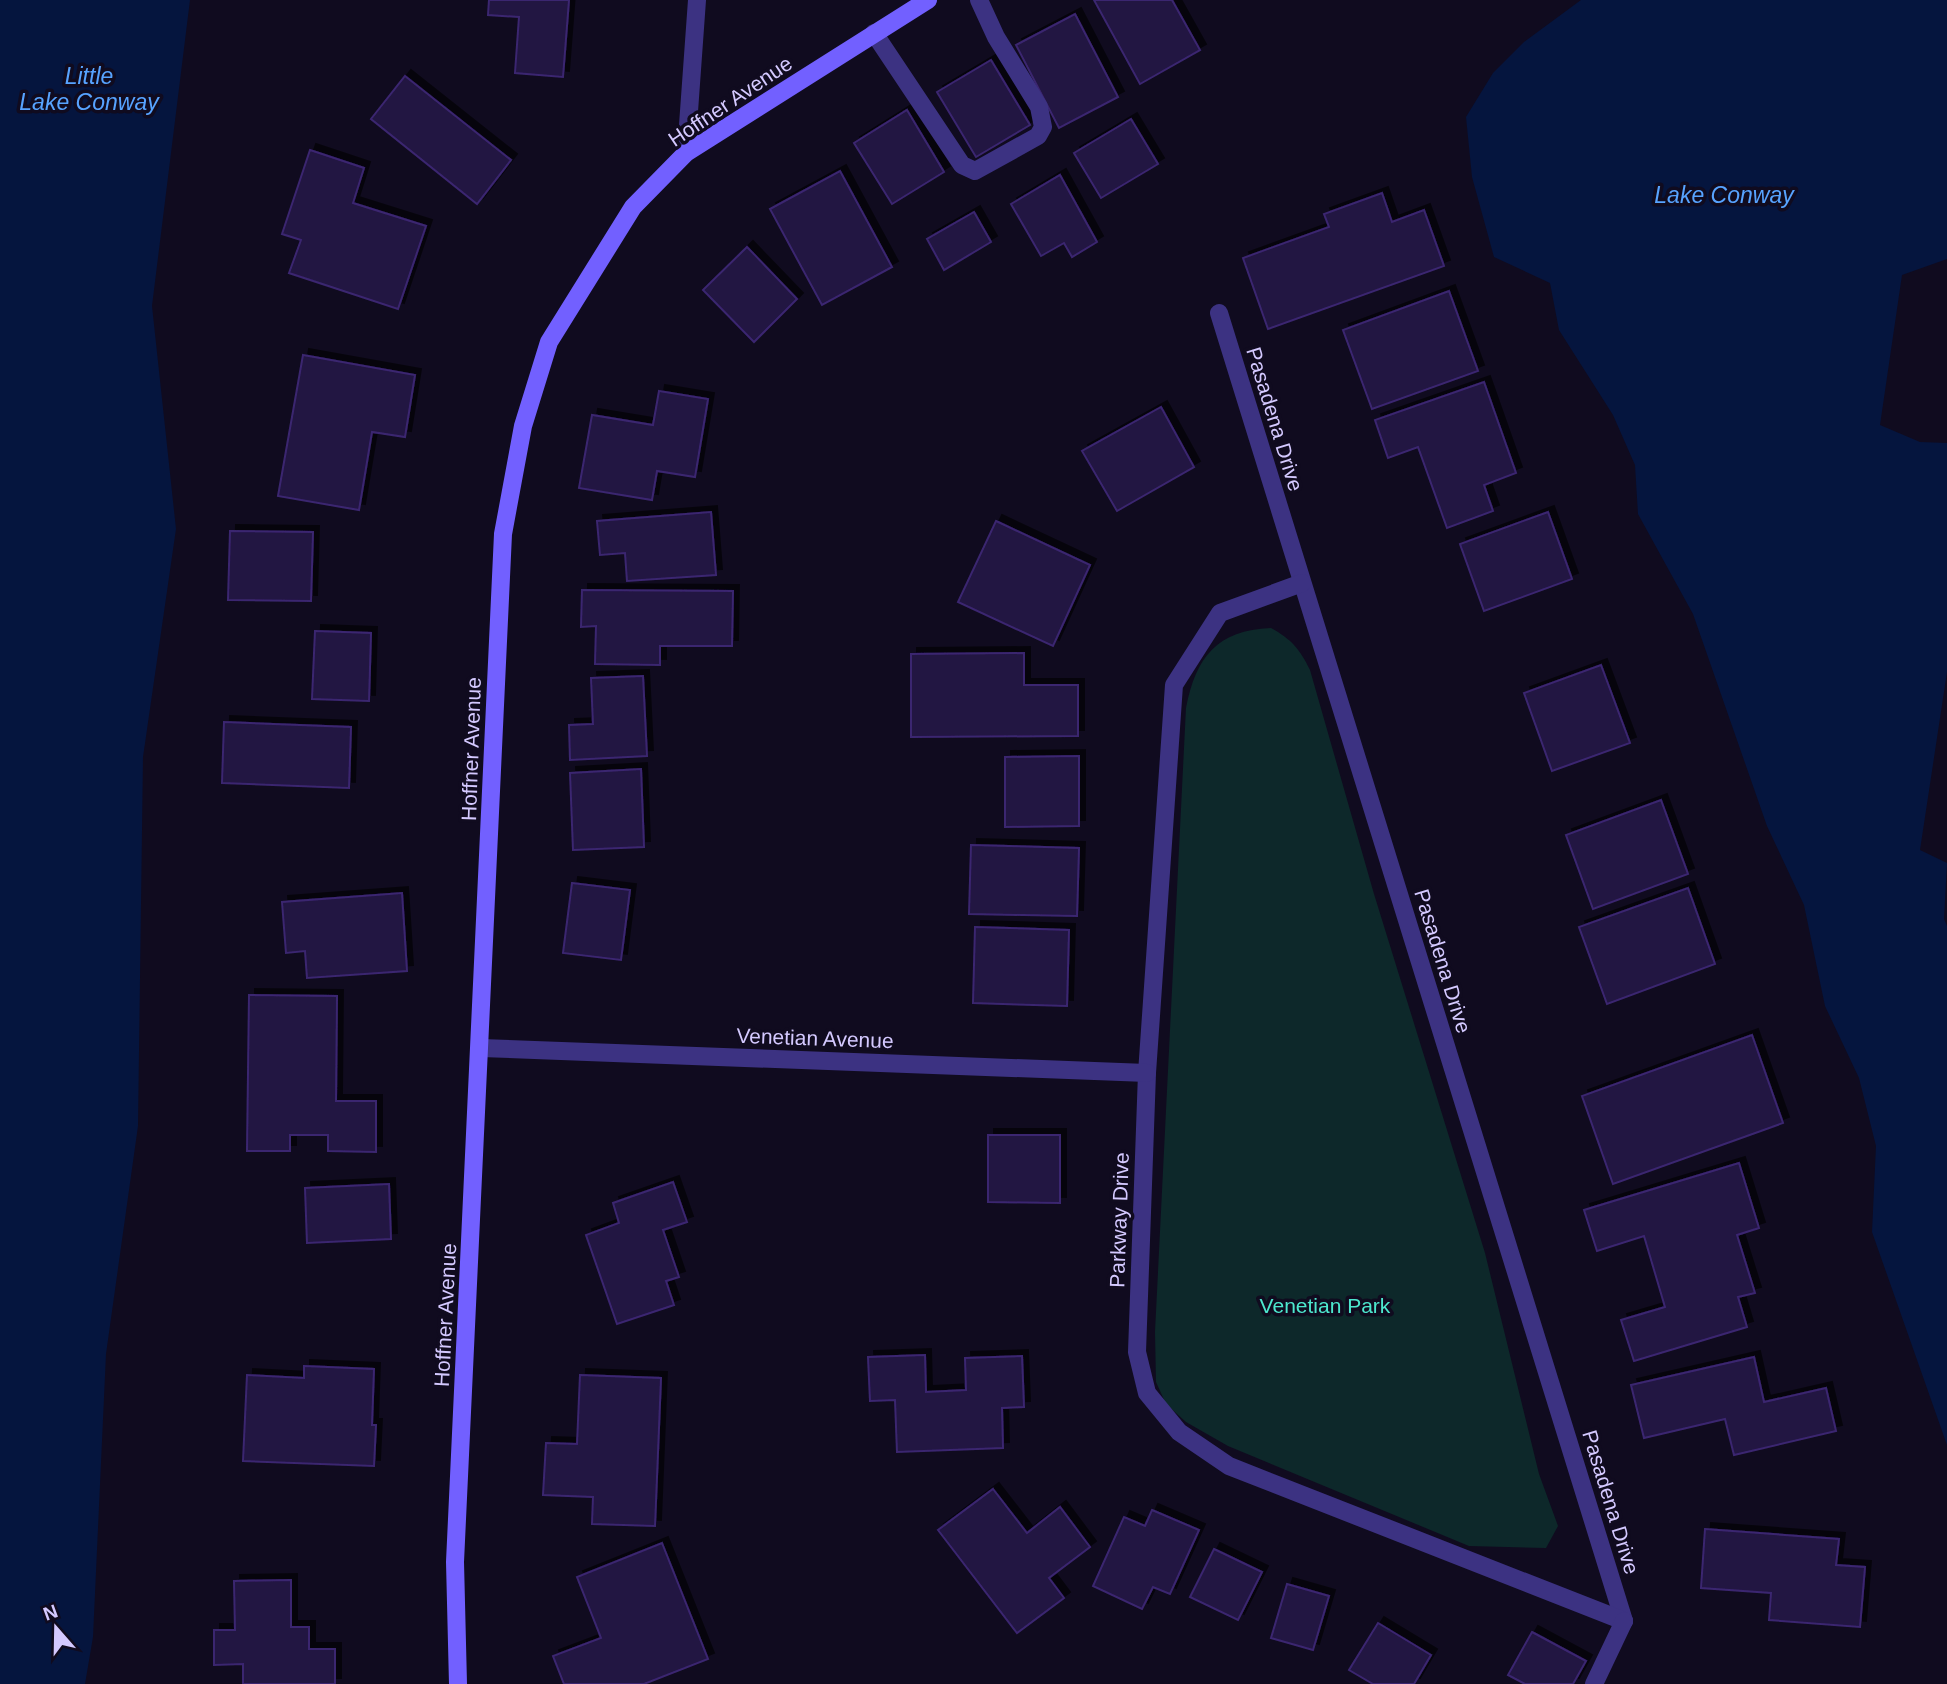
<svg xmlns="http://www.w3.org/2000/svg" width="1947" height="1684" font-family="Arial,sans-serif">
	<style>
		.green { fill: #0d282a }
		.water { fill: #05153e }
		.building { fill: #221542; stroke: #3b2670; stroke-width: 2; filter: url(#shadow) }
		.lines { fill: none; stroke-linecap: round; stroke-linejoin: round }
		.service { stroke: #3c3282; stroke-width: 18 }
		.minor { stroke: #3c3282; stroke-width: 18 }
		.secondary { stroke: #7260ff; stroke-width: 18 }
		.labels { text-anchor: middle; dominant-baseline: central; stroke-width: 7; stroke-linejoin: round; paint-order: stroke }
		.street-label { font-size: 21px; fill: #d4c9ff; stroke: #100b1f }
		.park-label { font-size: 21px; fill: #4de7ce; stroke: #100b1f }
		.water-label { font-size: 23px; font-style: italic; fill: #57a3ff; stroke: #100b1f }
	</style>
	<defs>
		<filter id="shadow"><feDropShadow dx="6" dy="-6" stdDeviation="0" flood-color="#0009"/></filter>
	</defs>
	<rect width="100%" height="100%" fill="#100b1f"/>
	<path class="green" d="M1271,628C1291,639 1300,649 1310,670L1374,894L1485,1253L1539,1474L1558,1526L1546,1548L1469,1546L1228,1446L1186,1422L1166,1404L1156,1382L1155,1332L1186,708C1196,657 1217,630 1271,628Z"/>
	<g class="water">
		<polygon points="0,0 190,0 152,306 176,529 143,757 138,1126 106,1354 93,1637 85,1684 0,1684"/>
		<polygon points="1581,0 1947,0 1947,259 1902,275 1880,425 1920,442 1947,443 1947,672 1920,850 1947,863 1944,919 1947,926 1947,1445 1872,1232 1876,1146 1859,1078 1825,1006 1804,905 1767,826 1693,614 1638,514 1635,465 1613,415 1559,330 1550,283 1494,257 1472,177 1466,117 1493,73 1524,42"/>
	</g>
	<g class="building">
		<polygon points="489,0 569,0 563,77 515,73 519,17 488,15"/>
		<polygon points="1094,0 1172,0 1200,50 1140,84"/>
		<polygon points="1075,14 1118,97 1059,128 1016,45"/>
		<polygon points="991,60 1030,125 976,157 937,92"/>
		<polygon points="405,76 511,160 477,204 371,119"/>
		<polygon points="907,110 944,172 892,204 854,143"/>
		<polygon points="1131,119 1158,164 1101,198 1074,153"/>
		<polygon points="310,150 364,168 353,203 426,226 398,309 289,273 301,240 282,234"/>
		<polygon points="840,171 892,267 822,305 770,209"/>
		<polygon points="1060,175 1097,242 1072,257 1064,243 1041,256 1011,204"/>
		<polygon points="1382,193 1392,222 1424,210 1444,266 1268,329 1243,258 1329,227 1324,214"/>
		<polygon points="974,212 991,242 944,270 927,239"/>
		<polygon points="747,247 797,299 754,342 703,290"/>
		<polygon points="1449,291 1478,371 1372,409 1343,330"/>
		<polygon points="303,355 415,375 405,437 372,432 359,510 278,496"/>
		<polygon points="1484,382 1516,473 1484,485 1493,511 1447,528 1418,447 1388,458 1375,420"/>
		<polygon points="659,391 708,399 695,477 657,471 652,500 579,488 592,415 653,425"/>
		<polygon points="1161,407 1194,467 1117,511 1082,451"/>
		<polygon points="711,512 716,575 627,581 625,553 600,555 597,521"/>
		<polygon points="1548,512 1572,579 1484,611 1460,544"/>
		<polygon points="996,521 1090,565 1053,646 958,602"/>
		<polygon points="230,531 313,532 311,601 228,600"/>
		<polygon points="582,590 733,591 732,646 660,646 660,665 595,664 596,626 581,627"/>
		<polygon points="315,631 371,633 369,701 312,699"/>
		<polygon points="1024,653 1024,685 1078,685 1078,736 911,737 911,654"/>
		<polygon points="1601,665 1630,743 1552,771 1524,693"/>
		<polygon points="643,676 647,756 570,760 569,725 593,724 591,678"/>
		<polygon points="224,722 351,727 349,788 222,783"/>
		<polygon points="1079,756 1079,826 1005,827 1005,757"/>
		<polygon points="641,769 644,847 573,850 570,773"/>
		<polygon points="1661,800 1688,874 1593,909 1566,835"/>
		<polygon points="971,845 1079,848 1077,916 969,914"/>
		<polygon points="572,883 630,890 621,960 563,953"/>
		<polygon points="1688,888 1715,964 1607,1004 1579,927"/>
		<polygon points="402,893 407,971 307,978 305,951 286,953 282,902"/>
		<polygon points="975,927 1069,930 1067,1006 973,1003"/>
		<polygon points="249,995 337,996 336,1101 376,1101 376,1152 328,1151 328,1135 290,1135 290,1151 247,1151"/>
		<polygon points="1752,1035 1783,1123 1613,1184 1582,1096"/>
		<polygon points="988,1135 1060,1135 1060,1203 988,1202"/>
		<polygon points="1739,1163 1759,1228 1737,1235 1755,1293 1738,1297 1747,1327 1634,1361 1621,1320 1665,1307 1644,1236 1597,1251 1584,1210"/>
		<polygon points="673,1182 687,1222 663,1230 679,1277 666,1281 674,1305 617,1324 586,1235 619,1223 613,1203"/>
		<polygon points="389,1184 391,1239 307,1243 305,1188"/>
		<polygon points="925,1355 926,1392 966,1390 965,1358 1022,1356 1024,1407 1002,1408 1003,1448 897,1452 895,1400 870,1401 868,1357"/>
		<polygon points="1754,1357 1764,1402 1826,1388 1836,1431 1734,1455 1725,1419 1644,1438 1631,1385"/>
		<polygon points="304,1366 374,1369 372,1425 376,1425 374,1466 243,1461 247,1375 304,1378"/>
		<polygon points="580,1375 661,1378 655,1526 592,1524 593,1497 543,1495 546,1443 577,1444"/>
		<polygon points="993,1489 1027,1533 1060,1507 1090,1547 1049,1578 1064,1598 1017,1633 938,1530"/>
		<polygon points="1152,1510 1199,1530 1170,1594 1153,1587 1142,1609 1093,1586 1124,1517 1145,1526"/>
		<polygon points="1705,1529 1839,1539 1836,1565 1865,1567 1860,1627 1769,1620 1771,1593 1701,1588"/>
		<polygon points="662,1543 708,1659 644,1684 564,1684 553,1656 601,1638 577,1577"/>
		<polygon points="1214,1549 1262,1572 1238,1620 1190,1597"/>
		<polygon points="291,1580 291,1627 309,1627 309,1649 335,1649 335,1684 243,1684 243,1664 214,1665 214,1630 235,1630 234,1581"/>
		<polygon points="1287,1584 1329,1596 1313,1650 1271,1638"/>
		<polygon points="1378,1623 1431,1655 1414,1684 1373,1684 1349,1670"/>
		<polygon points="1532,1632 1586,1661 1573,1684 1525,1684 1508,1675"/>
	</g>
	<g class="lines">
		<polyline class="service" points="874,33 962,165 975,171 1038,136 1043,127 1039,107 996,37 979,0"/>
		<g class="minor">
			<polyline points="686,153 697,0"/>
			<polyline points="1219,313 1624,1621"/>
			<polyline points="1302,583 1220,613 1174,685 1147,1073 1137,1352 1147,1393 1179,1432 1229,1466 1624,1621"/>
			<polyline points="481,1048 1147,1073"/>
			<polyline points="1594,1684 1624,1621"/>
		</g>
		<polyline class="secondary" points="458,1684 455,1562 503,534 523,426 549,342 633,207 686,153 928,0"/>
	</g>
	<g class="labels">
		<g class="street-label">
			<text transform="translate(730 101) rotate(-34)">Hoffner Avenue</text>
			<text transform="translate(1275 419) rotate(73)">Pasadena Drive</text>
			<text transform="translate(471 749) rotate(-88)">Hoffner Avenue</text>
			<text transform="translate(1443 961) rotate(73)">Pasadena Drive</text>
			<text transform="translate(815 1038) rotate(2)">Venetian Avenue</text>
			<text transform="translate(1119 1220) rotate(-88)">Parkway Drive</text>
			<text transform="translate(445 1315) rotate(-87)">Hoffner Avenue</text>
			<text transform="translate(1611 1502) rotate(73)">Pasadena Drive</text>
		</g>
		<g class="park-label">
			<text x="1325" y="1305">Venetian Park</text>
		</g>
		<g class="water-label">
			<text x="89" y="76">Little<tspan x="89" dy="26">Lake Conway</tspan></text>
			<text x="1724" y="195">Lake Conway</text>
		</g>
	</g>
	<g transform="translate(56 1628) rotate(340)" stroke="#100b1f" stroke-width="5" paint-order="stroke">
	<path d="M0-5L12 26L0 18L-12 26Z" fill="#d4c9ff"/>
	<text y="-10" font-size="19" font-weight="bold" text-anchor="middle" fill="#d4c9ff">N</text>
	</g>
</svg>
